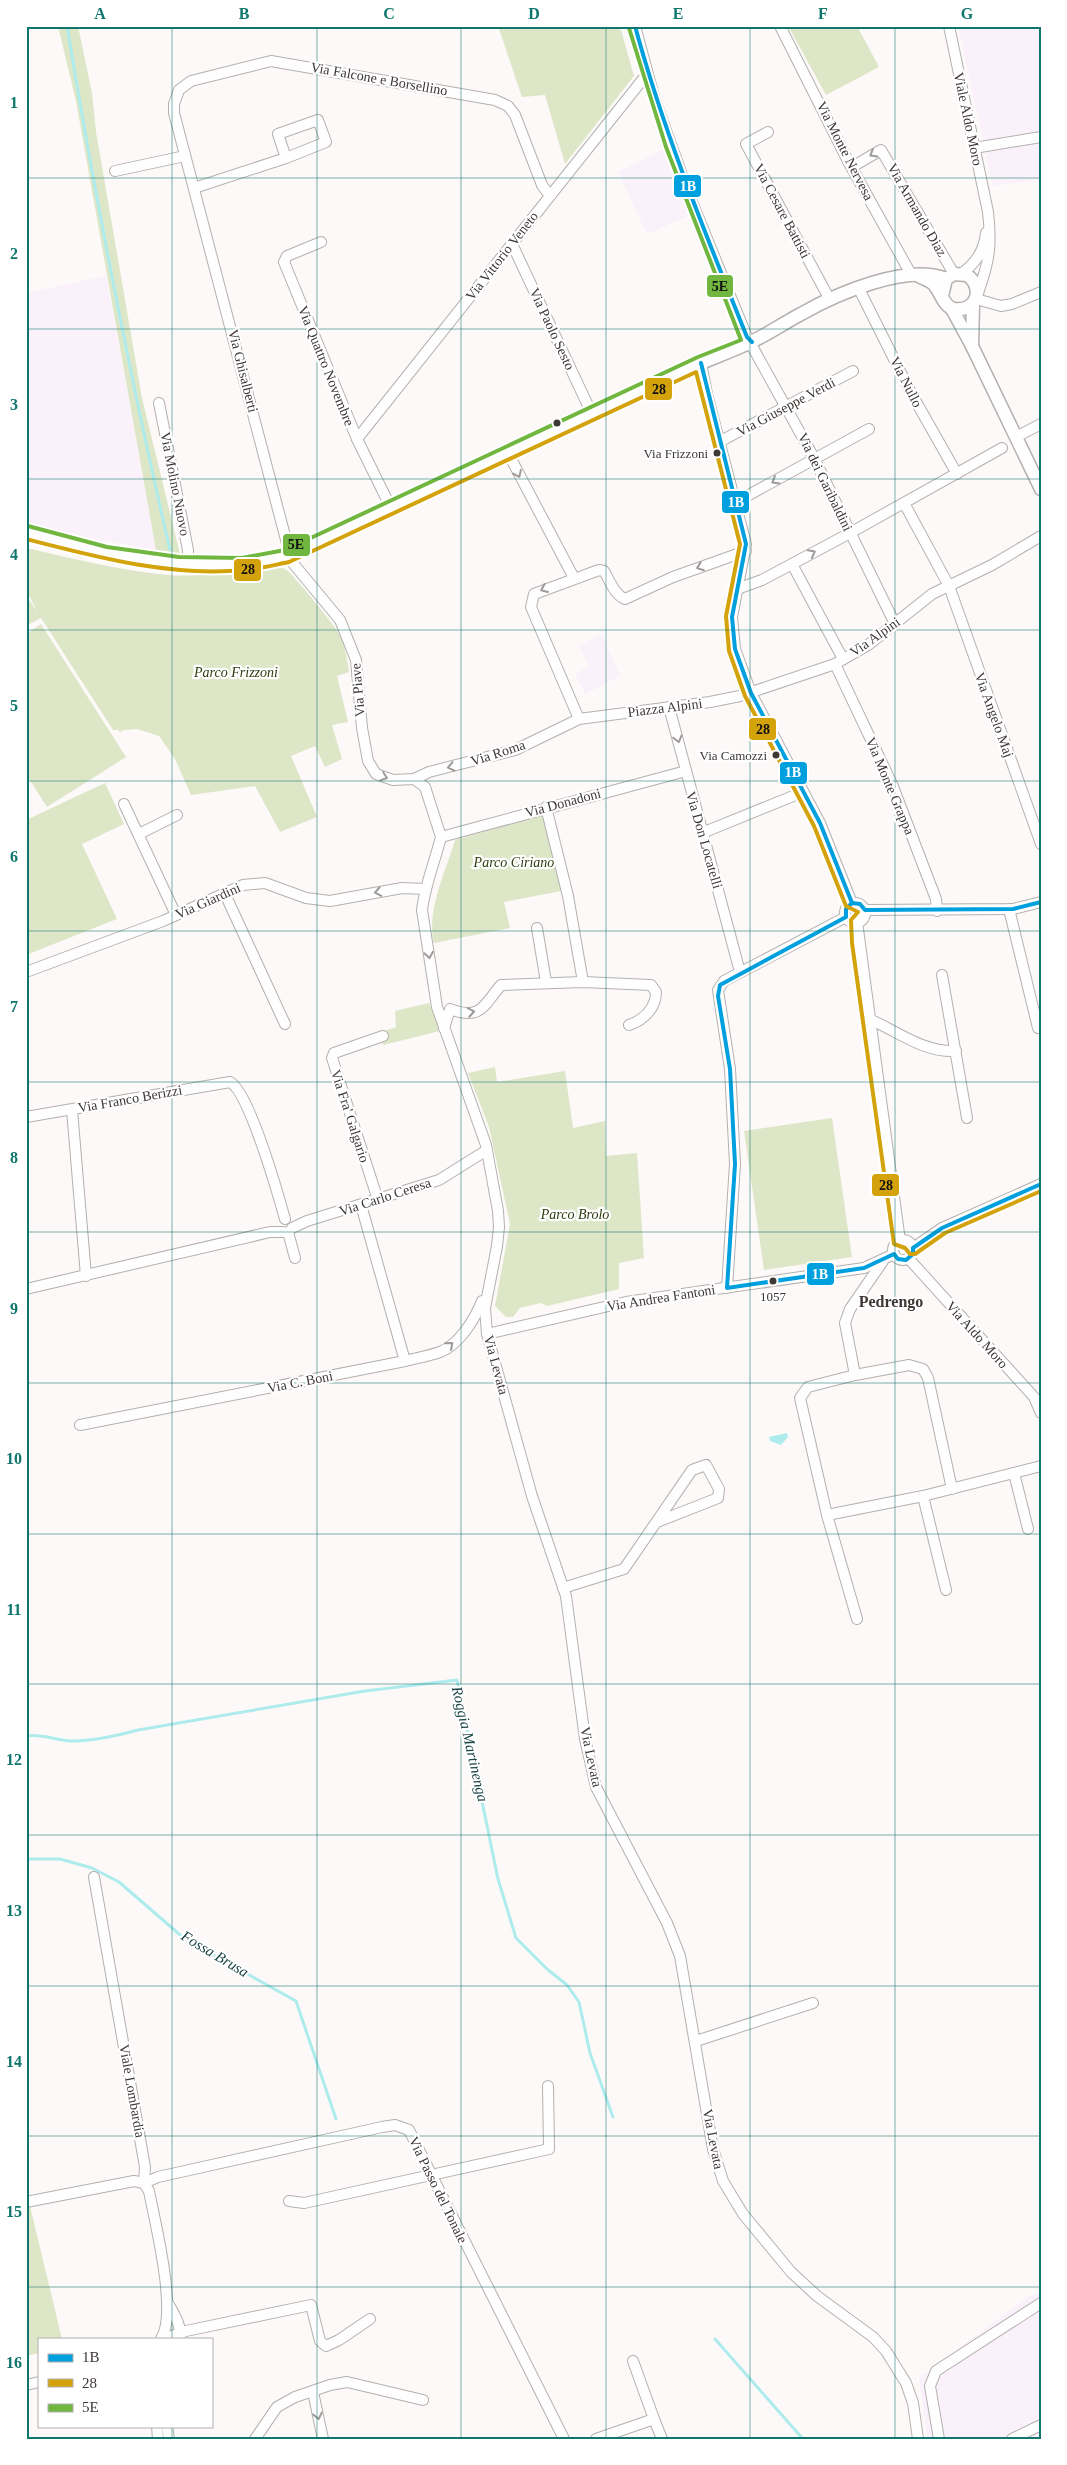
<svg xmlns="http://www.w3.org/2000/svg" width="1067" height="2465" font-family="'Times New Roman',serif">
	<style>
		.industrial { fill: #faf1fb }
		.education { fill: #fbf1fa }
		.green { fill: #dee6c8 }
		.water { fill: #aeebed }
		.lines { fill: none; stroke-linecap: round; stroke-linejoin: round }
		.stream { stroke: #aeebed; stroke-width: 3 }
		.minor-casing { stroke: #b4b0af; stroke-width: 12 }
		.tertiary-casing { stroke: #b4b0af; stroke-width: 15 }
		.minor { stroke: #fffefe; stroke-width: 10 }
		.tertiary { stroke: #fffefe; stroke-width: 12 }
		.bus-1-casing { stroke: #fff; stroke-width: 8 }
		.bus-2-casing { stroke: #fff; stroke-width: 8 }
		.bus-3-casing { stroke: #fff; stroke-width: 8 }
		.bus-1 { stroke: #00a0de; stroke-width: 4 }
		.bus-2 { stroke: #d4a30b; stroke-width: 4 }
		.bus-3 { stroke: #71b73f; stroke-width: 4 }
		.oneway { stroke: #9e9a9a }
		.grid { fill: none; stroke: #0f766e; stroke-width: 1; stroke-opacity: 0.55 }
		.bus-dot { fill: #3d3735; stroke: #fff; stroke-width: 2 }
		.labels { text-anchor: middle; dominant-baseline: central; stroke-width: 4.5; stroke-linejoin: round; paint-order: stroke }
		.bus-label { font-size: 13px; fill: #3d3735; stroke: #fff; text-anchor: end }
		.street-label { font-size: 14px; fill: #3d3735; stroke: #fff }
		.park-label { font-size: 14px; font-style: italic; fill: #2f3b0d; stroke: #fff }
		.water-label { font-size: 15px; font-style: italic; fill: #1a4345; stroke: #fff }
		.quarter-label { font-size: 16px; font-weight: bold; fill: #3d3735; stroke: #fff }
		.line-badge { stroke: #fff; stroke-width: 2 }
		.badge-label { font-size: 14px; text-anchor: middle; font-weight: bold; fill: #fff }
		.pale-badge-label { font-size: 14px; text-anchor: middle; font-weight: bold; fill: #111 }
		.neatline { fill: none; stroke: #0f766e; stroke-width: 2 }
		.grid-label { font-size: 16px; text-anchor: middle; font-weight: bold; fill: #0f766e }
	</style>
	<rect width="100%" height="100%" fill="#fcf9f8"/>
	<g class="industrial">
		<polygon points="958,26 1041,26 1041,179 993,186"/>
		<polygon points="663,149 691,215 647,234 618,172"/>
		<polygon points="106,276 156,550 26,526 26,293"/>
		<polygon points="1041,2291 1041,2439 928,2439 919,2378 1026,2298"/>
	</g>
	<polygon class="education" points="602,634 620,676 585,694 575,674 589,666 579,646"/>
	<g class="green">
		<polygon points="58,26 78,26 92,93 96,132 142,398 180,554 156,550 76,101"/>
		<polygon points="498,26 601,26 621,30 634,76 565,164 545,95 522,97"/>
		<polygon points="788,26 857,26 879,67 826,95"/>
		<path d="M26,548C72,558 121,571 168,575C194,577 221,573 247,570C259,569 274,565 285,569C290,570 334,625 338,632C345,644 347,659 349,672L337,676L348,722L332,725L342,759L325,767L315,746L291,756L317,817L280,832L255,786L191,795L175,759L159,736L137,729L124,730L120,732L118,730H113L41,618L26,626V596L37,611L26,590Z"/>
		<polygon points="41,624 126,757 47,807 26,774 26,634"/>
		<polygon points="105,783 124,824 82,844 117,919 26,955 26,820"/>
		<path d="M543,815L561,891L504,902L510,928L434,943C426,910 446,871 455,840Z"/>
		<polygon points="429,1003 440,1031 383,1045 381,1032 396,1027 395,1011"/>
		<polygon points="495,1067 497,1082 565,1071 573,1128 605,1121 606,1156 637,1153 644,1258 619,1263 619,1289 547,1306 541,1303 520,1308 513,1317 506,1317 495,1306 510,1224 489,1127 468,1073"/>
		<polygon points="832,1118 852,1257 764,1270 744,1131"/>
		<polygon points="30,2206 62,2339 39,2339 39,2353 26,2356 26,2207"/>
	</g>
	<polygon class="water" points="787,1433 788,1437 781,1445 770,1441 769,1437"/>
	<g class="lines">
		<g class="stream">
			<path d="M67,26C96,202 130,377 170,550"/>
			<path d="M26,1736C42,1733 57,1741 72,1741C95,1741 116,1736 138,1730L365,1691L457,1680L498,1879L516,1938L547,1969L567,1985L579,2002L590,2053L613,2117"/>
			<polyline points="26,1859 60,1859 92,1868 119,1882 186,1940 296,2001 336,2119"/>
			<polyline points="715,2339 803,2439"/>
		</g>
		<defs>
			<g id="minor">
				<polyline points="635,26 655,100 690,197 747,337 814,458 895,624"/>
				<polyline points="780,26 849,163 912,276"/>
				<path d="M949,26L988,212C992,246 989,262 978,293"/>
				<polyline points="768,132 746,144 830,300"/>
				<polyline points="974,148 1041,137"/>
				<polyline points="852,167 881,150 954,274"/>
				<polyline points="115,171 185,156"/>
				<polyline points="194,188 286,158 278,134 318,120 326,142 286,158"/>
				<polyline points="321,242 287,256 284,262 357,439 391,508"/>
				<polyline points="512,244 592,414"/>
				<path d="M961,274C976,263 984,251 986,233"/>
				<polyline points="859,289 910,391 957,474"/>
				<polyline points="976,299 1001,306 1012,304 1041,292"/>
				<polyline points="701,363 707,394 746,544 732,617 735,649 751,693 820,823 852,903"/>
				<polyline points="159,403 188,550 188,564"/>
				<polyline points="1016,437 1041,424"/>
				<polyline points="357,439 647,74"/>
				<polyline points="719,442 853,371"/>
				<polyline points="508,453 574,578"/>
				<polyline points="736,502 869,429"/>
				<polyline points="904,503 949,586 1041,844"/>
				<polyline points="290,555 174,113 174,104 179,90 191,81 271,61 495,100 508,106 515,115 542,185 550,196"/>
				<polyline points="287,556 340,620 356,660 362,728 368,761 376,774 393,780 414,779 429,772 515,750 579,719 710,702 740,696 835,664 868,645 932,594 992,565 1041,536"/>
				<polyline points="792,564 843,659"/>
				<polyline points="737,589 762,580 850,533 1002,448"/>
				<polyline points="835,664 892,784 936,899 937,911"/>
				<polyline points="669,707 740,972"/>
				<path d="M579,719L531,607L534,594L599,570L604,571C610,581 614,594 625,599L673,577L746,551"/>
				<polyline points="414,779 425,787 441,837"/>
				<polyline points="124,804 176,915"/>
				<polyline points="546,807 568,896 583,982"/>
				<polyline points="702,833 803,792"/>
				<polyline points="139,834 177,815"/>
				<path d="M441,837C435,861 425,885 422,910L437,1007L486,1145L498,1211L499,1227L497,1246L485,1308L487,1334L532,1496L566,1596L585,1739L596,1787L667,1923L680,1956L713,2149L723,2181L743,2214L791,2272L817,2296L873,2337L886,2351L906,2383L913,2403L918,2439"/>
				<polyline points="441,837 686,771"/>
				<polyline points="225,894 285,1024"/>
				<circle cx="855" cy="913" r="10"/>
				<polyline points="1009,909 1038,1028 1041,1027"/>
				<polyline points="865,910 1013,909 1041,902"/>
				<polyline points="857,922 900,1241"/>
				<polyline points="537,928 546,982"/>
				<polyline points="26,972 163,921 243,885 265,883 306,898 330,901 402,888 426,889"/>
				<polyline points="942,975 967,1118"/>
				<path d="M869,1019C897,1031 924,1053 956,1051"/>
				<path d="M444,1028L450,1009C481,1021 484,1005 501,985L583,982L651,985L656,992C656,1008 644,1020 629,1025"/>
				<polyline points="72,1110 86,1276"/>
				<path d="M26,1117L230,1082C249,1092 278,1194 285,1219"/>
				<polyline points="378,1200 332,1058 334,1053 383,1036"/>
				<polyline points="361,1205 405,1361"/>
				<polyline points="292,1228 307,1221 439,1180 487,1150"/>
				<polyline points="288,1232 295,1258"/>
				<circle cx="903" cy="1250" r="10"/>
				<polyline points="913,1248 942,1228 1041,1184"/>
				<polyline points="909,1259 1034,1397 1041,1413"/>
				<polyline points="883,1261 850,1309 845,1323 855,1375 909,1365 923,1369 928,1378 952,1489"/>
				<polyline points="727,1288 735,1164 730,1069 718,990 724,981 846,917"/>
				<polyline points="26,1289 270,1232 283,1232"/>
				<polyline points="487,1334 626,1302 864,1268 894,1254"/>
				<path d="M80,1425L405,1361C417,1358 429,1356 440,1352C459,1345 475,1319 482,1301"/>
				<polyline points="1014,1473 1028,1529"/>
				<polyline points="923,1496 946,1590"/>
				<polyline points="827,1515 800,1398 808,1387 855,1375"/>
				<polyline points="563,1588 624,1569 692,1470 706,1465 719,1489 718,1498 657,1522"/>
				<polyline points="857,1619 827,1515 923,1496 1041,1466"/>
				<path d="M94,1877L145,2167L144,2183L149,2191C155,2223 178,2312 161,2339"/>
				<polyline points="696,2041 813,2003"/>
				<polyline points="289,2201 304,2203 549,2149 548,2086"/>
				<polyline points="26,2202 134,2181 144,2183 158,2177 382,2127 395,2125 409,2130 564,2439"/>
				<path d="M168,2303C174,2314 182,2326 180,2339"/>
				<polyline points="164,2339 186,2331 311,2305 320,2341 326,2346 339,2340 370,2319"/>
				<polyline points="633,2361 654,2419"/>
				<polyline points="26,2385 39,2382"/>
				<polyline points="313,2392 323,2439"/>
				<polyline points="157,2426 158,2439"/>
				<polyline points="167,2426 169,2439"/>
				<polyline points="255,2439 277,2407 295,2397 330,2385 347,2382 423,2400"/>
				<polyline points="596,2439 654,2419 662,2439"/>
				<polyline points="939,2439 930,2386 936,2371 1041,2303"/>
				<polyline points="1012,2439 1041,2425"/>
			</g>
			<g id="tertiary">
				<path d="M919,276C924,279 932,281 935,286C941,293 944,307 954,309C977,312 985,288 967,275L954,274L946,279L942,296"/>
				<polyline points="952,309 972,346 1041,489"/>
				<polyline points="972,346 973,304"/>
				<path d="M26,532L106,553L179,563L243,564L287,556L701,363C718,356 734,350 751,342C768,334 784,323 801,314C836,294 907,263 946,279"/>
			</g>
		</defs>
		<use href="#minor" class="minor-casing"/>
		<use href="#tertiary" class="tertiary-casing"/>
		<use href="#minor" class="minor"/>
		<use href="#tertiary" class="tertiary"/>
		<defs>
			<g id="bus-1">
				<path d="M635,26C664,133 706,235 747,337L752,342"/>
				<polyline points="701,363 746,544 732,617 735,649 751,693 820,823 852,903"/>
				<polyline points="1041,902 1013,909 865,910 860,904 852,903 846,909 846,917 720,985 718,996 730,1069 735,1164 727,1288 864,1268 894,1254 898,1259 906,1260 913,1254 913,1248 942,1228 1041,1184"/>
			</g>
			<path id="bus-2" d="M26,539C96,557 170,577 244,570C259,569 274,565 289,562L696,372L740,544L726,616L729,651L745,696L814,826L846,906L858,912L851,920L852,943L894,1244L905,1248L910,1254H915L945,1233L1041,1191"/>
			<polyline id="bus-3" points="28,526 107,547 179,557 242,558 285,550 698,357 741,340 666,147 629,28"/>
		</defs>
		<use href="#bus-1" class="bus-1-casing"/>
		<use href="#bus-2" class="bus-2-casing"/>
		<use href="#bus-3" class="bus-3-casing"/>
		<use href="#bus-1" class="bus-1"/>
		<use href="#bus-2" class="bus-2"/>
		<use href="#bus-3" class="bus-3"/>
	</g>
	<defs><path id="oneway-chevron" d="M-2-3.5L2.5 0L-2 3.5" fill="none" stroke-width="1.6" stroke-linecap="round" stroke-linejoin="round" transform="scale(1.25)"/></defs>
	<g class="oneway">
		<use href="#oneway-chevron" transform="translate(873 154) rotate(149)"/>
		<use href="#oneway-chevron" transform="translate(518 474) rotate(65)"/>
		<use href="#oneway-chevron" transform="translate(775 481) rotate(150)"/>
		<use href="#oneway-chevron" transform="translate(812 553) rotate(-28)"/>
		<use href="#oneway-chevron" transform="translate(700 567) rotate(159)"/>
		<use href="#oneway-chevron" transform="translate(544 589) rotate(157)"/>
		<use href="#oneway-chevron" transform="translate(678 739) rotate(75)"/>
		<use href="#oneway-chevron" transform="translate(451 767) rotate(167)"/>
		<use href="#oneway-chevron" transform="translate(384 777) rotate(19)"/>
		<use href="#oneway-chevron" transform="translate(378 892) rotate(169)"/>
		<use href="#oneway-chevron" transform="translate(429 955) rotate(81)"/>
		<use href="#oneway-chevron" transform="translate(471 1012) rotate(-10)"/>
		<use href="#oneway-chevron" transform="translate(450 1345) rotate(-41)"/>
		<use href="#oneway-chevron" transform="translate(318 2416) rotate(78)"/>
	</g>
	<path class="grid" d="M172,26V2339M317,26V2439M461,26V2439M606,26V2439M750,26V2439M895,26V2439M26,178H1041M26,329H1041M26,479H1041M26,630H1041M26,781H1041M26,931H1041M26,1082H1041M26,1232H1041M26,1383H1041M26,1534H1041M26,1684H1041M26,1835H1041M26,1986H1041M26,2136H1041M26,2287H1041M172,2426V2439"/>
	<g class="bus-dot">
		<circle cx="557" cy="423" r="4.5"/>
		<circle cx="717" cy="453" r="4.5"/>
		<circle cx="776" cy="755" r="4.5"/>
		<circle cx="773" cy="1281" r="4.5"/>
	</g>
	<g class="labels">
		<g class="bus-label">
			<text x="708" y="453">Via Frizzoni</text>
			<text x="767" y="755">Via Camozzi</text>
			<text x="773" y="1296" text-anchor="middle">1057</text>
		</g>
		<g class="street-label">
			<text transform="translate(379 79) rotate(10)">Via Falcone e Borsellino</text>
			<text transform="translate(968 119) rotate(78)">Viale Aldo Moro</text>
			<text transform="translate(845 151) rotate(63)">Via Monte Nervesa</text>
			<text transform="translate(917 210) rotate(60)">Via Armando Diaz</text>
			<text transform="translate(782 211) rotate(62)">Via Cesare Battisti</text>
			<text transform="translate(502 256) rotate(-52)">Via Vittorio Veneto</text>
			<text transform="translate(552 329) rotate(65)">Via Paolo Sesto</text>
			<text transform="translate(326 366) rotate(68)">Via Quattro Novembre</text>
			<text transform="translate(243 371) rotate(76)">Via Ghisalberti</text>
			<text transform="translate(906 382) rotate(63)">Via Nullo</text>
			<text transform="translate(786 407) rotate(-28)">Via Giuseppe Verdi</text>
			<text transform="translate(825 482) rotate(64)">Via dei Garibaldini</text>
			<text transform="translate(175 484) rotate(79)">Via Molino Nuovo</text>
			<text transform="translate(875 637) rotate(-35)">Via Alpini</text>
			<text transform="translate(358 690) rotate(-95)">Via Piave</text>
			<text transform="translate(665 708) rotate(-7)">Piazza Alpini</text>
			<text transform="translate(994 715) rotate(70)">Via Angelo Maj</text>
			<text transform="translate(498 753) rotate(-18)">Via Roma</text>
			<text transform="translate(890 786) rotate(67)">Via Monte Grappa</text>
			<text transform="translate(563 803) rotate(-15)">Via Donadoni</text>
			<text transform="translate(704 840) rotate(74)">Via Don Locatelli</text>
			<text transform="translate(208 901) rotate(-24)">Via Giardini</text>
			<text transform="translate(130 1099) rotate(-10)">Via Franco Berizzi</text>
			<text transform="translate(350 1116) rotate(72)">Via Fra' Galgario</text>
			<text transform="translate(385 1197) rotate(-18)">Via Carlo Ceresa</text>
			<text transform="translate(661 1298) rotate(-9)">Via Andrea Fantoni</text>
			<text transform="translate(977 1335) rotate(48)">Via Aldo Moro</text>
			<text transform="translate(496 1365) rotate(75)">Via Levata</text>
			<text transform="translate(300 1382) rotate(-11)">Via C. Boni</text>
			<text transform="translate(591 1757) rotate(78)">Via Levata</text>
			<text transform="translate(132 2091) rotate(80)">Viale Lombardia</text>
			<text transform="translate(713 2139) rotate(79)">Via Levata</text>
			<text transform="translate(438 2190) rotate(64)">Via Passo del Tonale</text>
		</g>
		<g class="park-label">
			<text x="236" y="672">Parco Frizzoni</text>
			<text x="514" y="862">Parco Ciriano</text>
			<text x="575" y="1214">Parco Brolo</text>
		</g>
		<g class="water-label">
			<text transform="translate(470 1744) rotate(77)">Roggia Martinenga</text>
			<text transform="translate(215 1954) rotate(31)">Fossa Brusa</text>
		</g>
		<g class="quarter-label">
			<text x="891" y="1301">Pedrengo</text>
		</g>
	</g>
	<g class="line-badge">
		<rect x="673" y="174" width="29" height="24" rx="5" fill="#00a0de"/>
		<rect x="706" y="274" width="28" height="24" rx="5" fill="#71b73f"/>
		<rect x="644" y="377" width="29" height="24" rx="5" fill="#d4a30b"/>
		<rect x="721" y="490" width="29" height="24" rx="5" fill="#00a0de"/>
		<rect x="282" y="533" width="29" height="24" rx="5" fill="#71b73f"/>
		<rect x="233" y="558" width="29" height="24" rx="5" fill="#d4a30b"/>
		<rect x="748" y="717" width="29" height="24" rx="5" fill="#d4a30b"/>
		<rect x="779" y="761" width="29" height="24" rx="5" fill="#00a0de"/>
		<rect x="871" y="1173" width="29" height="24" rx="5" fill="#d4a30b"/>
		<rect x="806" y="1262" width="29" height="24" rx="5" fill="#00a0de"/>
	</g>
	<g class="badge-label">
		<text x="688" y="191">1B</text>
		<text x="736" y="507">1B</text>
		<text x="793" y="777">1B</text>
		<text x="820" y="1279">1B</text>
	</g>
	<g class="pale-badge-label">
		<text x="720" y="291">5E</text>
		<text x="659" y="394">28</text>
		<text x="296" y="549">5E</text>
		<text x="248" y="574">28</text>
		<text x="763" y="734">28</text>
		<text x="886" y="1190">28</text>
	</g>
	<rect width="1067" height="2465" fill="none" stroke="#ffffff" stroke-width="55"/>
	<rect x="38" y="2338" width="175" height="90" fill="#ffffff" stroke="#b1afae"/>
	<rect x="48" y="2354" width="25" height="8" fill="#00a0de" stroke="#b1afae"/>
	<text x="82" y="2362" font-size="15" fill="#3d3735">1B</text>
	<rect x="48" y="2379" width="25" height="8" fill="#d4a30b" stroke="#b1afae"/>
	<text x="82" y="2388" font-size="15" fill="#3d3735">28</text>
	<rect x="48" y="2404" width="25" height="8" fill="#71b73f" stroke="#b1afae"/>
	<text x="82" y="2412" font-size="15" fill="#3d3735">5E</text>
	<rect x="28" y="28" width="1012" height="2410" class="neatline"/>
	<g class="grid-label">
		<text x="100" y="19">A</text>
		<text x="244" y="19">B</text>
		<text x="389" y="19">C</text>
		<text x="534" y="19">D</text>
		<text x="678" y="19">E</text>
		<text x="823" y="19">F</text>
		<text x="967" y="19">G</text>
		<text x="14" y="108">1</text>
		<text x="14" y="259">2</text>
		<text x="14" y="410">3</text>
		<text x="14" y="560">4</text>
		<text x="14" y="711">5</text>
		<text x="14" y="862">6</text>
		<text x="14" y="1012">7</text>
		<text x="14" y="1163">8</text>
		<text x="14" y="1314">9</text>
		<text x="14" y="1464">10</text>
		<text x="14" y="1615">11</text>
		<text x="14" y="1765">12</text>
		<text x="14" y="1916">13</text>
		<text x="14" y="2067">14</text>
		<text x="14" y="2217">15</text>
		<text x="14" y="2368">16</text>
	</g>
</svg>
